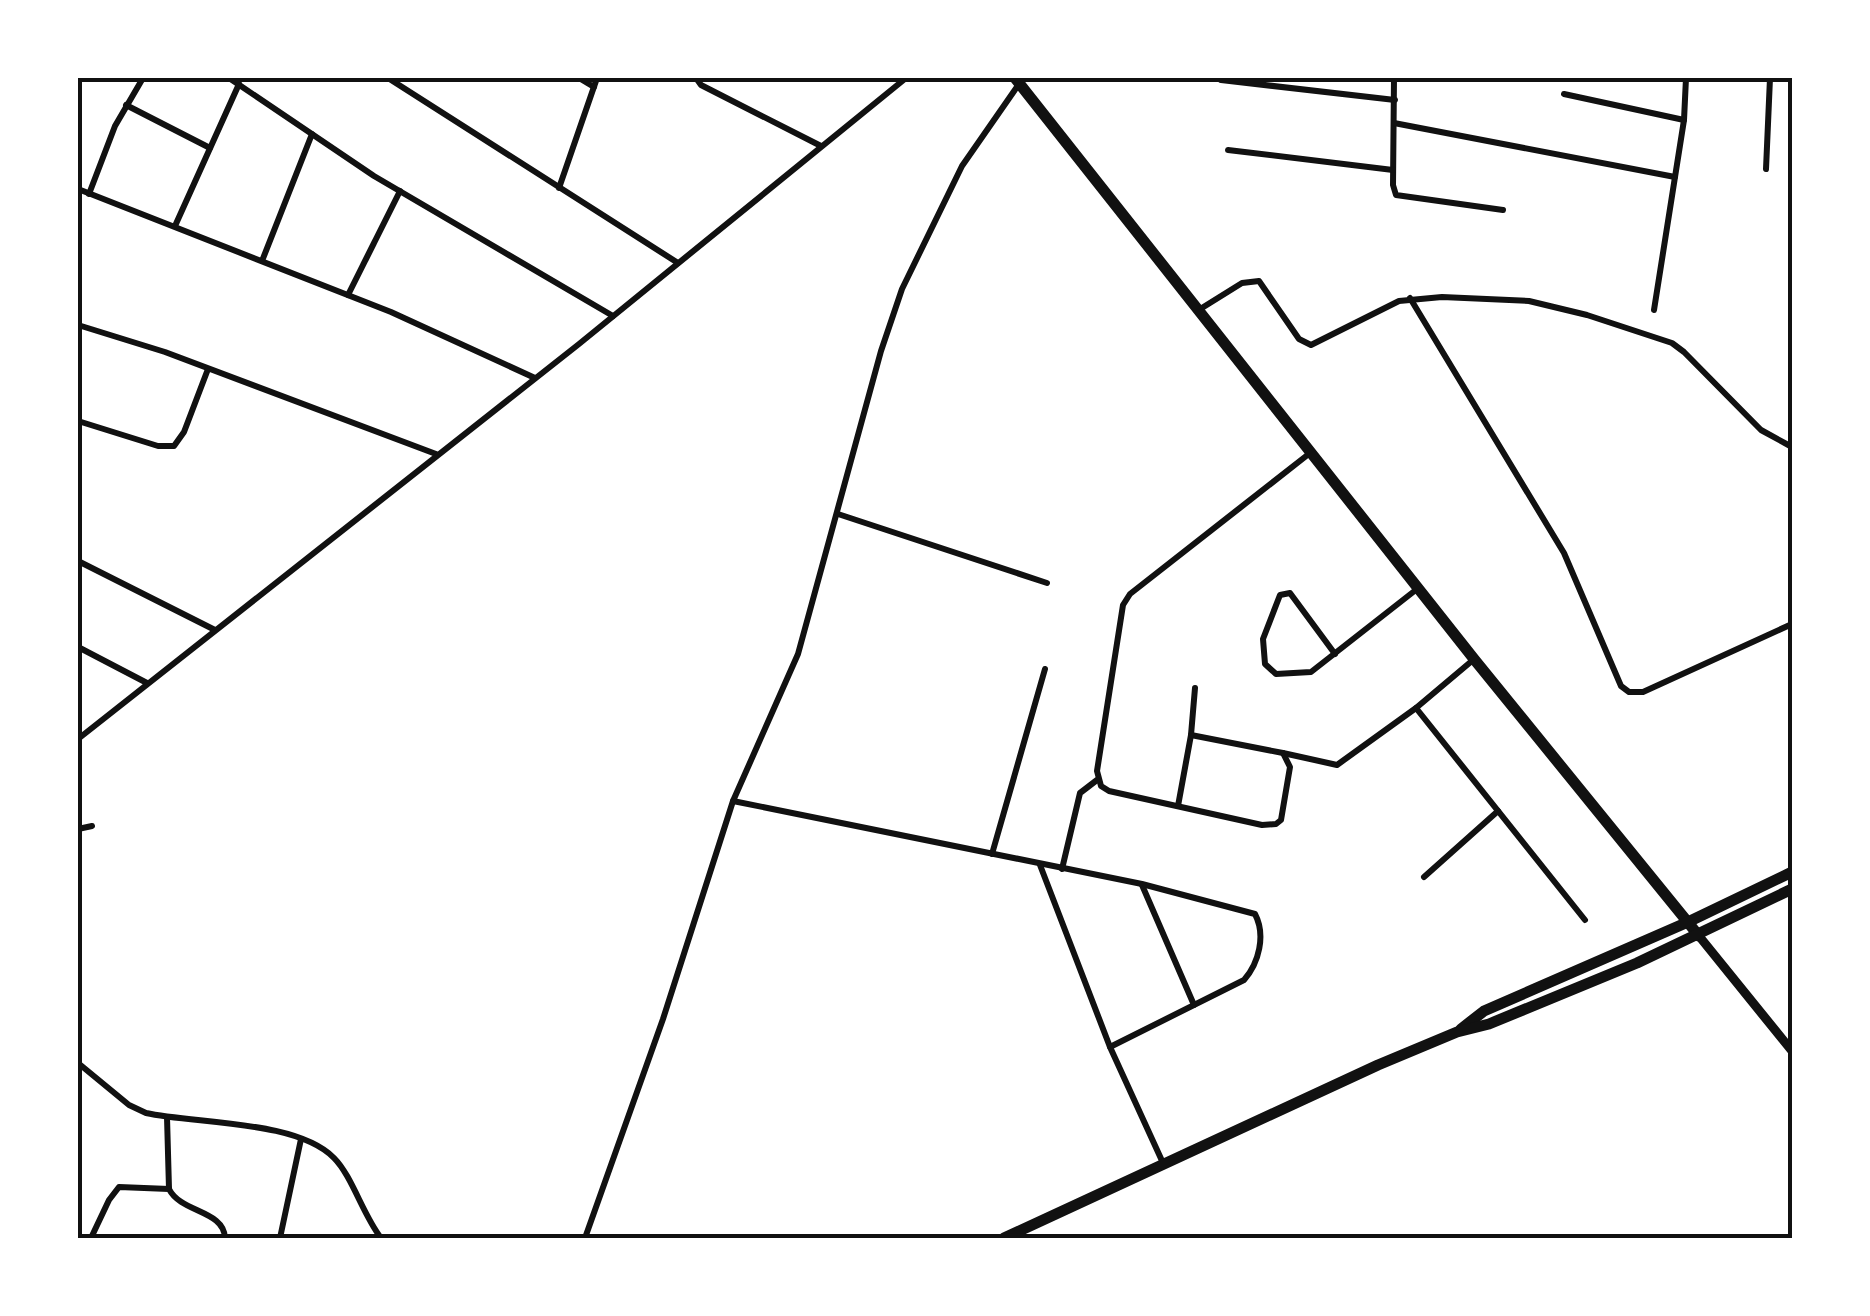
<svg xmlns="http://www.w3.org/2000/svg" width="1870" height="1316" font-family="'Fira Sans',sans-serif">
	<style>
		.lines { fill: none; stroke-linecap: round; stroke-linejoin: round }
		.minor { stroke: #111; stroke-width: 6 }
		.tertiary { stroke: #111; stroke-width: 9 }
		.trunk { stroke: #111; stroke-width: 11 }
		.neatline { fill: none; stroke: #111; stroke-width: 4 }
	</style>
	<rect width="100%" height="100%" fill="#fff"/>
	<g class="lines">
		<g class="minor">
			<polyline points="229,78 374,176 613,316"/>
			<polyline points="388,78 678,263"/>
			<polyline points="579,78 594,87"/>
			<polyline points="696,78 701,85 821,146"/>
			<polyline points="1394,78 1393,185 1396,195 1503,210"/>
			<polyline points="1221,80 1395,100"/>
			<polyline points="1564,94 1684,120"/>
			<polyline points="126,105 210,148"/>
			<polyline points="1394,123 1675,177"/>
			<polyline points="1228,150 1393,170"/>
			<polyline points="1766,169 1770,78"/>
			<polyline points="559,188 597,78"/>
			<polyline points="78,189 391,312 535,378"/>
			<polyline points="89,194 115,126 143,78"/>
			<polyline points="175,226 239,84"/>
			<polyline points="262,261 312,134"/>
			<polyline points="348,295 400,191"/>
			<polyline points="1410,298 1564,553 1621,686 1629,692 1643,692 1792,624"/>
			<polyline points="1654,310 1684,120 1686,78"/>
			<polyline points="1197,311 1242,283 1259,281 1299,339 1311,345 1399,301 1442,297 1529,301 1587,315 1672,343 1684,352 1761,430 1792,447"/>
			<polyline points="78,325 165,352 436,454"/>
			<polyline points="78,421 158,446 174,446 184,432 208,369"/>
			<polyline points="838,514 1047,583"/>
			<polyline points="78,561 215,630"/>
			<polyline points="78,647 147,683"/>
			<polyline points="1335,654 1290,593 1280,595 1263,639 1265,664 1276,674 1311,672 1417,589"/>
			<polyline points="1416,708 1585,920"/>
			<polyline points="1191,735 1283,753 1290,767 1281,820 1276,824 1262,825 1109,791 1101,786 1097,771 1123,605 1130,594 1310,453"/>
			<polyline points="78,739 579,344 906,78"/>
			<polyline points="1283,753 1337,765 1416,708 1473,660"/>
			<path d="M733,801L1142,884L1255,914C1266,935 1259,963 1244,980L1110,1047"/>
			<polyline points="1178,806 1191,735 1195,688"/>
			<polyline points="78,829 92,826"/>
			<polyline points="992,854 1045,669"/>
			<polyline points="1040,865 1110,1047 1163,1163"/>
			<polyline points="1062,869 1080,793 1097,780"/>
			<polyline points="1424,877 1498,811"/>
			<polyline points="1142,885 1194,1005"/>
			<path d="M78,1063L129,1105L146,1113C196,1124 297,1120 334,1158C352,1176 363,1215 381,1238"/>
			<path d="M167,1117L169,1189C181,1213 224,1210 225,1238"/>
			<polyline points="91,1238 109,1200 119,1187 169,1189"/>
			<polyline points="280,1238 301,1139"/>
			<polyline points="585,1238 663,1019 733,801 798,654 881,351 902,289 962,166 1019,84"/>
		</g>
		<polyline class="tertiary" points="1699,936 1792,1051"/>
		<g class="trunk">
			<polyline points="1015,78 1474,659 1699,936"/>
			<polyline points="1461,1029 1484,1011 1688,922 1792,872"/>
			<polyline points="1004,1238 1378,1065 1457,1032 1489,1024 1637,963 1792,889"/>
		</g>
	</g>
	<rect width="1870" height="1316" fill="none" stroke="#ffffff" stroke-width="160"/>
	<rect x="80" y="80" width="1710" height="1156" class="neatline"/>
</svg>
